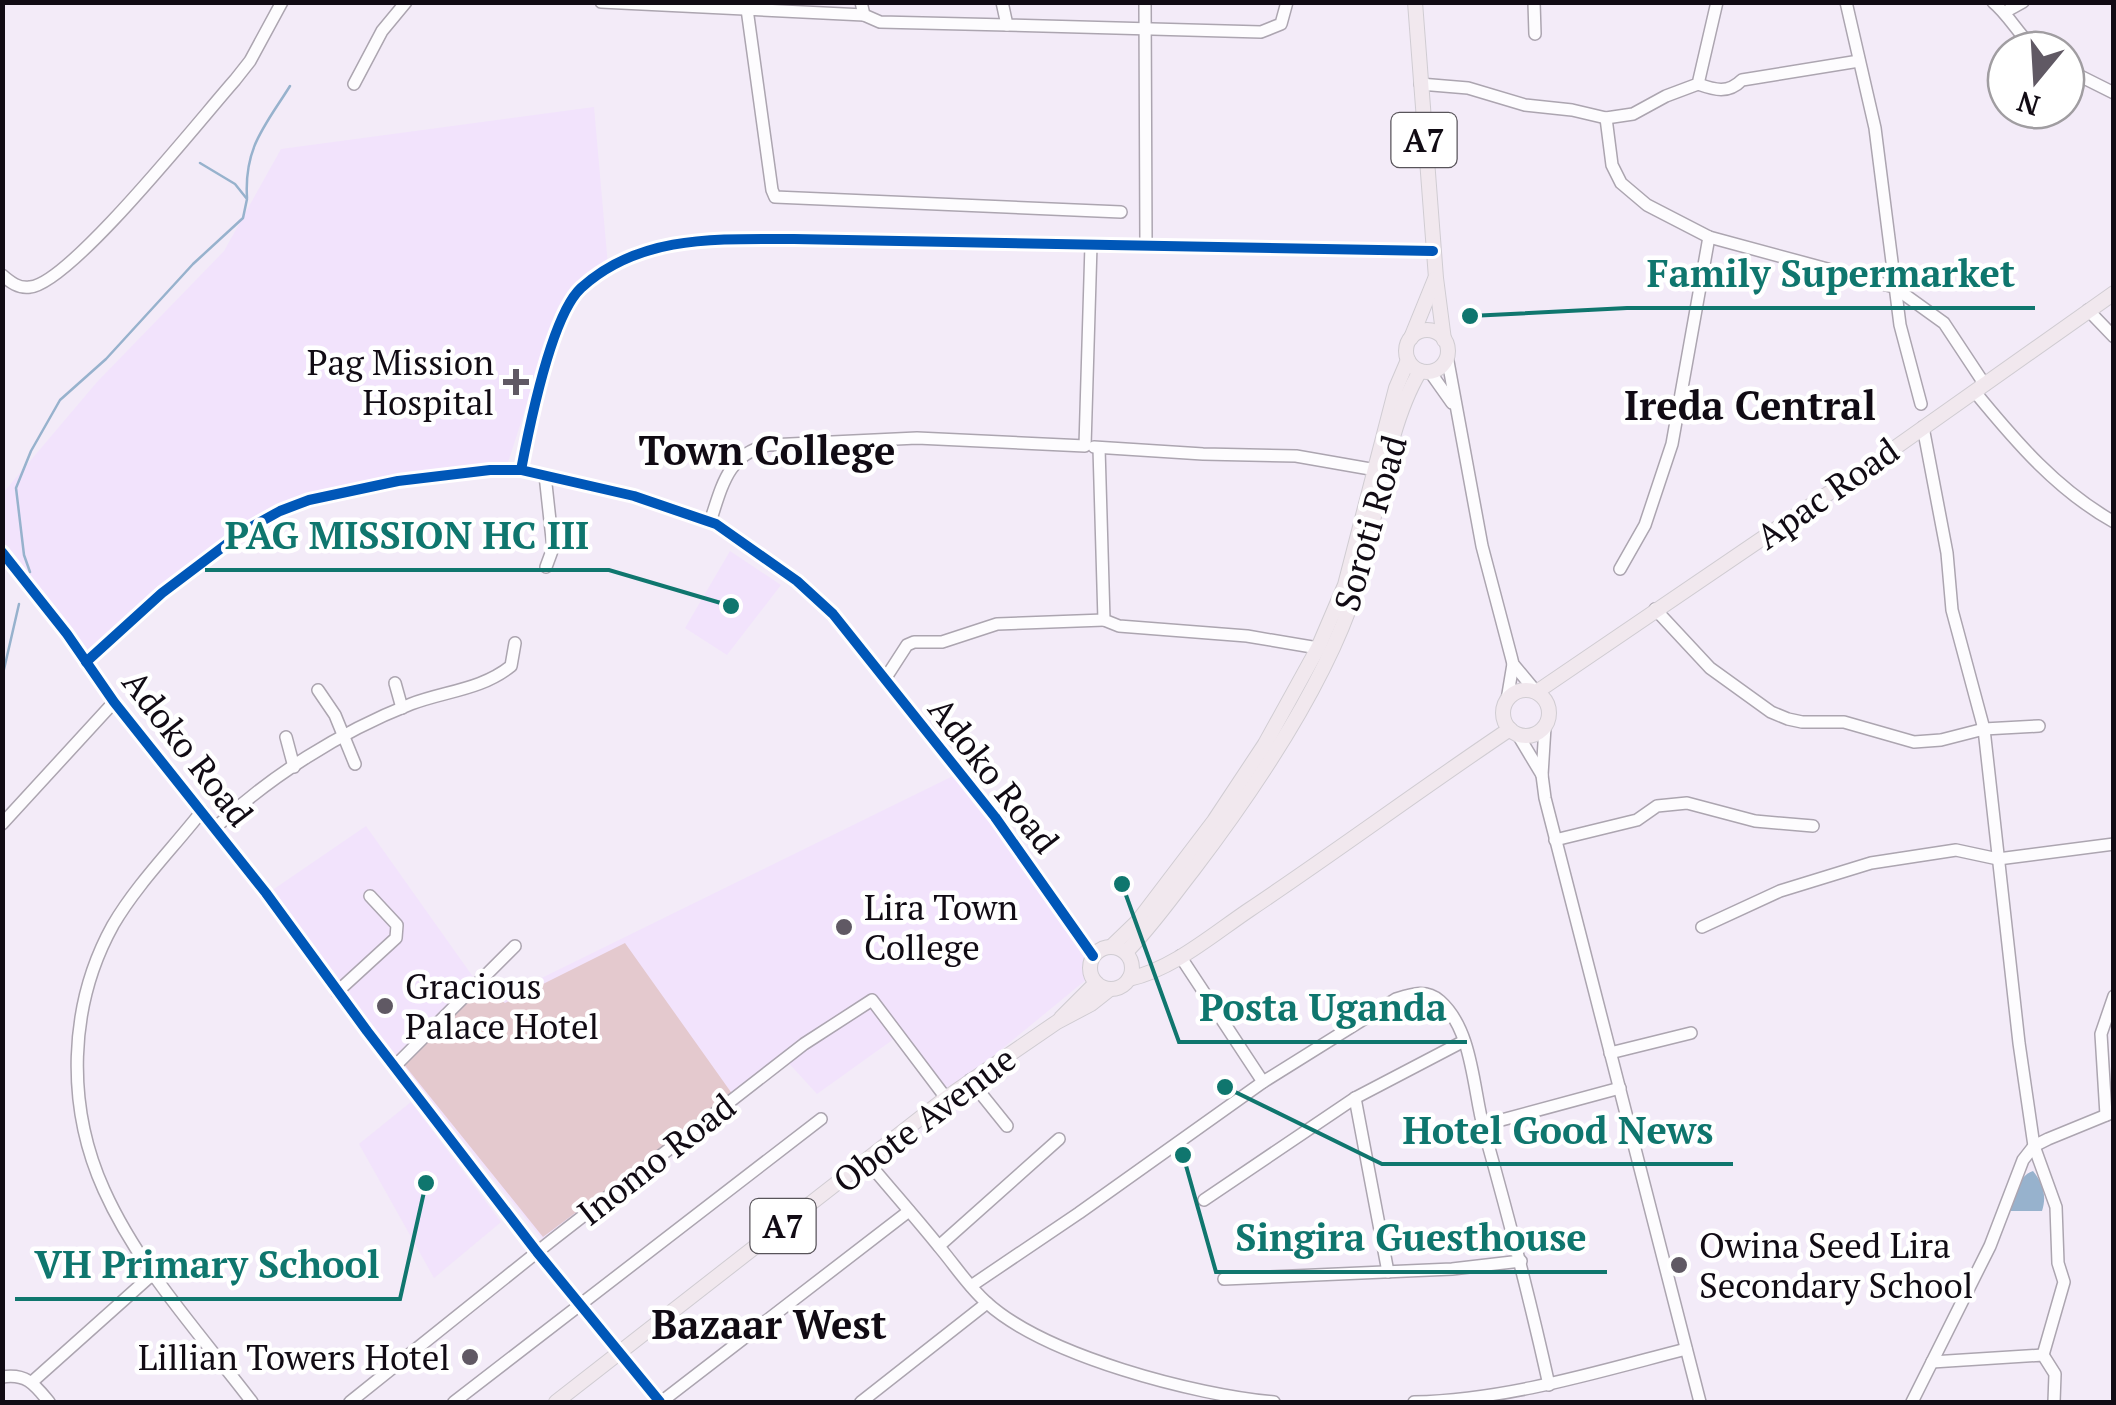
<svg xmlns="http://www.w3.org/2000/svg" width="2116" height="1405" font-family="'PT Serif',serif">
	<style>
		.built { fill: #f2e3fc }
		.green { fill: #e4c9ce }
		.water { fill: #97b2cd }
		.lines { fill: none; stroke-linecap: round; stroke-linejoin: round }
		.stream { stroke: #97b2cd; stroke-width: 2.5 }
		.minor-casing { stroke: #aca5b0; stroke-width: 14 }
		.major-casing { stroke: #d0ccd2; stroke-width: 16 }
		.minor { stroke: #fdfcfe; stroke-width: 11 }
		.major { stroke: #f1e8ee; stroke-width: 14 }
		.cycleway-casing { stroke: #fff; stroke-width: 16 }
		.cycleway { stroke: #0057b8; stroke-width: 10 }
		.poi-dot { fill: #605964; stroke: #fff; stroke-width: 4 }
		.labels { text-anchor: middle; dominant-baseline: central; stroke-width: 9; stroke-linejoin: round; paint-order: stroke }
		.shield { fill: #fff; stroke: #58545a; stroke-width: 2.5 }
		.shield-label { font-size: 32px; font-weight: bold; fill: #110b14 }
		.poi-label { font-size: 35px; fill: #110b14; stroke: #fff; text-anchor: start }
		.street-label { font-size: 35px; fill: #110b14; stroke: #fff }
		.quarter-label { font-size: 40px; font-weight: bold; fill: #110b14; stroke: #fff }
		.leader { fill: none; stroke: #0f766e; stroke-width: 4 }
		.callout-dot { fill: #0f766e; stroke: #fff; stroke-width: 4 }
		.callout-label { font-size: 38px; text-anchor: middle; font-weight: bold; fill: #0f766e; stroke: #fff; stroke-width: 9; stroke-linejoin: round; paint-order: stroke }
	</style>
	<rect width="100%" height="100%" fill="#f3ebf8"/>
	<g class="built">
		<polygon points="594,107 608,266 558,306 506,469 463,474 311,502 281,513 194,568 90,661 3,551 3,493 97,382 224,251 281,149"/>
		<polygon points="730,551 781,585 727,655 685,628"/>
		<polygon points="957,774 1091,964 1087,979 947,1094 898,1036 817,1094 784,1058 542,1239 371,1027 271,891 366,826 476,981 501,998"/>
		<polygon points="411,1102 501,1222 434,1278 359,1144"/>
	</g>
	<polygon class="green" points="625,943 733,1095 543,1237 402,1062 479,986 505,1003"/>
	<path class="water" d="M2033,1171C2043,1183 2047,1196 2042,1211H2010C2016,1197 2016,1177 2033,1171Z"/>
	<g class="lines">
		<g class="stream">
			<path d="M247,198C244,147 265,126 290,86"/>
			<polyline points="30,572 24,555 16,488 31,451 60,400 106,359 193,264 243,218 247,199 235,184 200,163"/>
			<polyline points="2,678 19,604"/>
		</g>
		<defs>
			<g id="minor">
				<polyline points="601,2 864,15"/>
				<polyline points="861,2 864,15 880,22 1007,25"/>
				<polyline points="1002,2 1007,25 1261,32 1281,24 1287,2"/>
				<polyline points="1145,2 1146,245"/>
				<polyline points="1534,2 1535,34"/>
				<polyline points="1846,2 1875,128 1900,325 1921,404"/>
				<path d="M1993,2C2010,16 2019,36 2036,50"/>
				<polyline points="747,9 772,190 775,197 1121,212"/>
				<polyline points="2005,12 2023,2"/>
				<polyline points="2066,69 2114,93"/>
				<polyline points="354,84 382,31 406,2"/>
				<polyline points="1420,84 1468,88 1525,105 1572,110 1606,118 1633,114 1666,96 1698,84 1717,2"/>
				<path d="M1698,84C1715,90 1728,94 1742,80L1859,61"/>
				<polyline points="1606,118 1612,165 1621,183 1647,205 1709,237 1894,287 1944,323 1985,385"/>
				<path d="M2,275C10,282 19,289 30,287C70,284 202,117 235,80L250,61L282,2"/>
				<polyline points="2088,310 2114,337"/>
				<polyline points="1447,356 1482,546 1511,656 1513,664 1538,694"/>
				<polyline points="1430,372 1452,403"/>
				<path d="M1975,392C2016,442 2057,490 2114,522"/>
				<polyline points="1923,427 1947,553 1952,610 1984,729 2019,1043 2034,1146 2056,1207 2058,1263 2064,1282 2043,1355"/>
				<polyline points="1094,447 1203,454 1296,456 1376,470"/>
				<polyline points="1099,448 1104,620 1119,626 1247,636 1318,648"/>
				<path d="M521,470C529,428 551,316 581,288C640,234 719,239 794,239L1433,251"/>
				<polyline points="545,475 553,548 546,567"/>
				<path d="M710,522C722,486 728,453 769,445L917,438L1085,446L1091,245"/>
				<polyline points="2,552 67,634 114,702 266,893 367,1031 537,1252 660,1402"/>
				<polyline points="1620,569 1645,525 1672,444 1709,237"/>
				<polyline points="1655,609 1710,668 1771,712 1788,719 1802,722 1844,722 1914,742 1941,740 1984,729 2039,726"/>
				<polyline points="86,662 162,593 244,531 280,511 309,500 398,481 490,470 521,470 634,496 716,524 797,581 833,614 995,817 1093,956"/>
				<polyline points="885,679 907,645 914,642 942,642 997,624 1104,620"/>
				<polyline points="395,683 402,708"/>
				<polyline points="318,690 335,715 355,764"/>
				<polyline points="1507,700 1513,664"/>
				<polyline points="1545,727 1542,775 1545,798 1700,1402"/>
				<polyline points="1518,735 1542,775"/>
				<polyline points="286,737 294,767"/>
				<path d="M202,811C173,848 137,884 113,925C68,1006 66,1106 104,1190C139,1268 201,1335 252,1402"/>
				<polyline points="2,824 114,702"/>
				<path d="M215,828C270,776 340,732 411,704C445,691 481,690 511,666L515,643"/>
				<polyline points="1555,840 1637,820 1657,806 1687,803 1755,821 1813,826"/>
				<polyline points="1702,927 1780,891 1871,863 1956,850 1998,859 2114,844"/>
				<polyline points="1180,956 1263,1082"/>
				<polyline points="337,992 396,938 397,925 370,896"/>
				<polyline points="1610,1053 1691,1033"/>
				<polyline points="394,1067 515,946"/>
				<polyline points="970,1080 1007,1126"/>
				<polyline points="1355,1098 1388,1272"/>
				<polyline points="2106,1115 2101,1034 2114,996"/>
				<polyline points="1483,1125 1620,1088"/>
				<path d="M867,1161C891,1190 917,1219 941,1249C956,1267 969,1287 986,1302C1045,1356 1195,1395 1274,1402"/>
				<polyline points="1204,1200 1355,1098 1464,1041"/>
				<polyline points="939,1246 1059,1139"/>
				<polyline points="1224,1279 1452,1269 1521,1261"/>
				<path d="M971,1286L1079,1213L1263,1082L1396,999C1412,994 1426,989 1440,1001C1473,1030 1473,1090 1484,1130C1508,1215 1530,1299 1549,1385"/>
				<polyline points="1932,1362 2043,1355 2055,1374 2054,1402"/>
				<path d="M2,1377C27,1373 35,1385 49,1402"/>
				<polyline points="32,1382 154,1273"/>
				<polyline points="350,1402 551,1241 804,1044 872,1000 946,1098"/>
				<polyline points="454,1402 821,1119"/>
				<polyline points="661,1402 909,1211"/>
				<polyline points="861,1402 987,1303"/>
				<path d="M1414,1402C1507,1400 1597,1372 1686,1349"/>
				<polyline points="1912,1402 1990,1246 2023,1160 2034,1146 2048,1139 2114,1112"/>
			</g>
			<g id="major">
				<polyline points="1415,2 1436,278 1444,340"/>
				<circle cx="1427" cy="351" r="21"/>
				<polyline points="1411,338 1435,279"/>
				<circle cx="1526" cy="713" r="23"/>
				<polyline points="1538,691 1882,457 2114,293"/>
				<polyline points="1112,946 1138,921 1214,821 1265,744 1318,648 1345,585 1396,388 1408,360"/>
				<circle cx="1111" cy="968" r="21"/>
				<path d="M1126,952C1151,927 1171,898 1193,870C1253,791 1326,683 1356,589C1377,522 1385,429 1420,371"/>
				<path d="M1129,979C1173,969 1212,935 1249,910C1337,851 1422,788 1510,729"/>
				<polyline points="1061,1018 1096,983"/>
				<polyline points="556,1402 946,1098 1057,1022 1091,1004 1110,989"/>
			</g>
		</defs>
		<use href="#minor" class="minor-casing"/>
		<use href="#major" class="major-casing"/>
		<use href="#minor" class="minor"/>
		<use href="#major" class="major"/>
		<defs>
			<g id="cycleway">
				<path d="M521,470C529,428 551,316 581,288C640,234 719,239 794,239L1433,251"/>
				<polyline points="2,552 67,634 114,702 266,893 367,1031 537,1252 660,1402"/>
				<polyline points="86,662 162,593 244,531 280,511 309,500 398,481 490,470 521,470 634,496 716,524 797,581 833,614 995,817 1093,956"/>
			</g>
		</defs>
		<use href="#cycleway" class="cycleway-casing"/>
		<use href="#cycleway" class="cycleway"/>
	</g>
	<g class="poi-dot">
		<path d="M511 367h10v10h10v10h-10v10h-10v-10h-10v-10h10z"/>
		<circle cx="844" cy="927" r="10"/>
		<circle cx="385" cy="1006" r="10"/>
		<circle cx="1679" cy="1265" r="10"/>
		<circle cx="470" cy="1357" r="10"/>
	</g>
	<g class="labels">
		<g class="shield">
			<rect x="1391.5" y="113" width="65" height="54" rx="8"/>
			<rect x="750.5" y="1199" width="65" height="54" rx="8"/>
		</g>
		<g class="shield-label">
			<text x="1424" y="140">A7</text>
			<text x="783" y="1226">A7</text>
		</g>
		<g class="poi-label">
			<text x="494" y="362" text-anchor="end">Pag Mission<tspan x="494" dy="40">Hospital</tspan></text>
			<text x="864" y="907">Lira Town<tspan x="864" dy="40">College</tspan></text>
			<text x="405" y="986">Gracious<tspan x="405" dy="40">Palace Hotel</tspan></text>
			<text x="1699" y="1245">Owina Seed Lira<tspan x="1699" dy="40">Secondary School</tspan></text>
			<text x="450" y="1357" text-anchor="end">Lillian Towers Hotel</text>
		</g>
		<g class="street-label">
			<text transform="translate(1827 493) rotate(-35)">Apac Road</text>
			<text transform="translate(1370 523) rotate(-74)">Soroti Road</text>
			<text transform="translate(188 748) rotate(52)">Adoko Road</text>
			<text transform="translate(994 775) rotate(52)">Adoko Road</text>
			<text transform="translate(924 1119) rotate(-37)">Obote Avenue</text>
			<text transform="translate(656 1159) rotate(-38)">Inomo Road</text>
		</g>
		<g class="quarter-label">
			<text x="1750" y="404">Ireda Central</text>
			<text x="767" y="449">Town College</text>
			<text x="769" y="1323">Bazaar West</text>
		</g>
	</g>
	<path class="leader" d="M1470 316L1627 308H2035M731 606L609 570H205M1122 884L1179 1042H1467M1225 1087L1382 1164H1733M1183 1155L1216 1272H1607M426 1183L400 1299H15"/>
	<g class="callout-dot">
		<circle cx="1470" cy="316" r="10"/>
		<circle cx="731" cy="606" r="10"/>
		<circle cx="1122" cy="884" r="10"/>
		<circle cx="1225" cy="1087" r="10"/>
		<circle cx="1183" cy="1155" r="10"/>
		<circle cx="426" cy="1183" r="10"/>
	</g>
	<g class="callout-label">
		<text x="1831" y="287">Family Supermarket</text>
		<text x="407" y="549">PAG MISSION HC III</text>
		<text x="1323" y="1021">Posta Uganda</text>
		<text x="1558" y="1144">Hotel Good News</text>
		<text x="1411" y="1251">Singira Guesthouse</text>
		<text x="207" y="1278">VH Primary School</text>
	</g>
	<rect width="2116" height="1405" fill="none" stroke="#110b14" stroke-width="10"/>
	<g transform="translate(2036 80) rotate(198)"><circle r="48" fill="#ffffff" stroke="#a09da1" stroke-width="2.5"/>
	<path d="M0-8L18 38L0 25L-18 38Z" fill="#605964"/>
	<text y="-15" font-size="28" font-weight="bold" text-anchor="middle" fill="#110b14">N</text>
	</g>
</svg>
